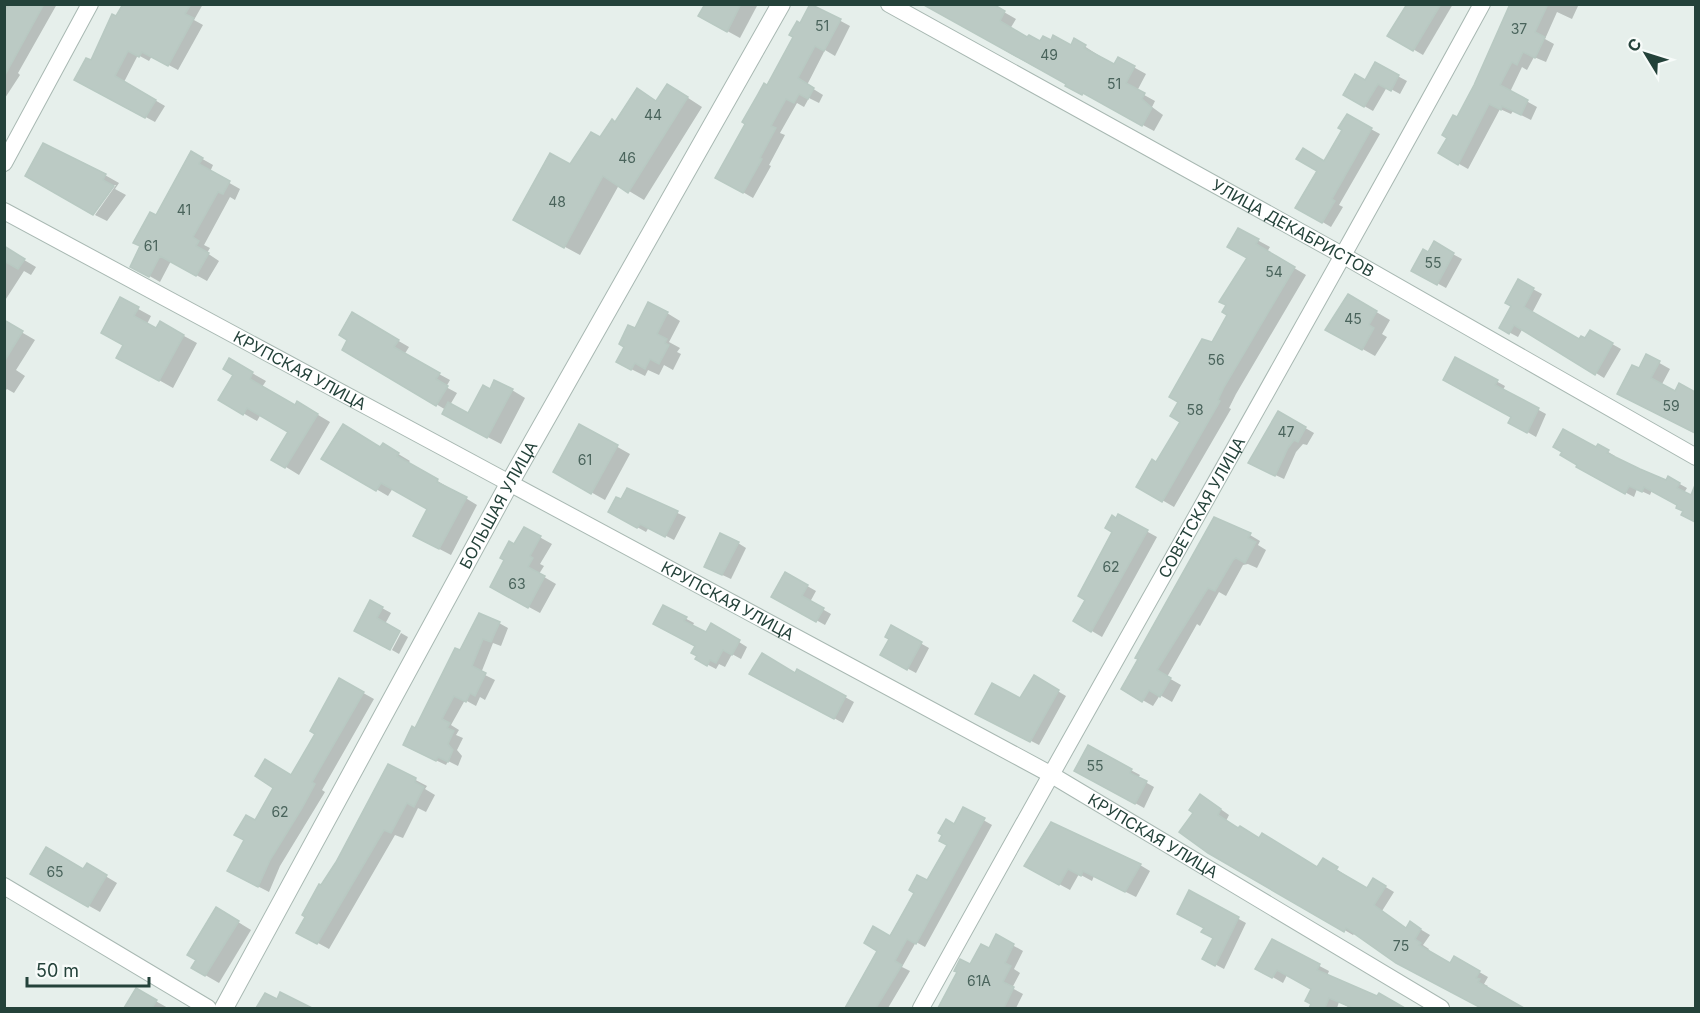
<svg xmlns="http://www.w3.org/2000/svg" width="1700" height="1013" font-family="Inter,sans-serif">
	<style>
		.shadow { fill: #0003 }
		.building { fill: #bbcac4; stroke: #b8c9c2; stroke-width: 1.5 }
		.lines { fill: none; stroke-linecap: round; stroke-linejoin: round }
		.minor-casing { stroke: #a8b8b2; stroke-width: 18 }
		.tertiary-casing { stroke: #a8b8b2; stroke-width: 20 }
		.minor { stroke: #fff; stroke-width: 16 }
		.tertiary { stroke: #fff; stroke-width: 18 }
		.labels { text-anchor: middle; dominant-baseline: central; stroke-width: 5; stroke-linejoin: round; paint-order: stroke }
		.number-label { font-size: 14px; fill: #4a645c }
		.street-label { font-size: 16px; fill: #24423a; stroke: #f7fbf9 }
	</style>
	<rect width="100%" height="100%" fill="#e6efeb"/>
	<g class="shadow">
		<polygon points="4,4 19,12 22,4 57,4 18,73 20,75 5,98"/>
		<polygon points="125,4 203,4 194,20 203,25 178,70 152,56 149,61 138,55 124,82 165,106 155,122 86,85 91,62"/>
		<polygon points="706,4 758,4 740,38 700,16"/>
		<polygon points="927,4 990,4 1016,19 1010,29 1028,39 1071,47 1075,40 1115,66 1119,59 1146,74 1137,91 1155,101 1152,107 1163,115 1154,131 1011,54"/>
		<polygon points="1408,4 1453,4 1423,55 1389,35"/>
		<polygon points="1512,4 1578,6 1572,19 1557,12 1545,39 1554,44 1546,62 1534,57 1527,70 1522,67 1510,92 1537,107 1531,120 1513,111 1511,114 1500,109 1468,169 1440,153 1475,86"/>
		<polygon points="811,5 850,26 835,56 825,50 807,85 823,95 819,103 809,98 804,107 797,103 780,133 785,135 769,165 771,166 753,198 717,177"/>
		<polygon points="1375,64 1407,81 1400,94 1387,87 1373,111 1345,95 1366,82"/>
		<polygon points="682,94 702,107 644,200 619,185 580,255 530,228 570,166 616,123 657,102"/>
		<polygon points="1347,116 1380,134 1339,205 1343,207 1331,227 1297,207 1344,130"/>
		<polygon points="192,153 213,165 210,172 240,189 235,200 230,197 204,245 210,248 207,253 219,261 207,281 171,261 160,282 132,266"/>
		<polygon points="82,162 119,183 115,189 126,195 107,221 95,215 116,185 113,185 92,213"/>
		<polygon points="1239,230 1270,247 1267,252 1306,275 1236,394 1229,408 1231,409 1174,507 1138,486 1157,464 1182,421 1212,344 1229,314 1249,258"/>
		<polygon points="1434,244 1462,259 1446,288 1413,270 1428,254"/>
		<polygon points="4,248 36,267 31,275 24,271 4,302"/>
		<polygon points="1518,281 1542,294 1532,313 1579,341 1586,340 1591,332 1621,349 1604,378 1523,328 1518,337 1501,328 1513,306"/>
		<polygon points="1349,296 1390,320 1382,334 1387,337 1375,356 1327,329"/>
		<polygon points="120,299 151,316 147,324 157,330 160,323 197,343 173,388 118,357 125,345"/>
		<polygon points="667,313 680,321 669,342 680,348 677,352 681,354 673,370 664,365 659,375 648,370 645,376 631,369 626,346 635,330"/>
		<polygon points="352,314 409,347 404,355 450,380 446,387 457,393 450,405 469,415 490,391 512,390 525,398 501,444 457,421 446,410 344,349 349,339"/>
		<polygon points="4,322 35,340 16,370 25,376 14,393 7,389 4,392"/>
		<polygon points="1647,356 1670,369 1661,386 1675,393 1680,385 1696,394 1696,434 1630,400"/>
		<polygon points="1456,359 1505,386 1503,390 1546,414 1536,437 1510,422 1513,417"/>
		<polygon points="229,360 266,381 262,387 295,407 298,403 330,422 299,475 273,459 290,431 261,414 257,421 220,400 235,374"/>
		<polygon points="1279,413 1314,433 1307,445 1303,444 1296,452 1284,479 1258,467"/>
		<polygon points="580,426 630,454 605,500 555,472"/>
		<polygon points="1598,446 1615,456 1614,458 1667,482 1669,478 1687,488 1684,493 1696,499 1696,521 1683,514 1685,511 1679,505 1652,490 1650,495 1637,489 1634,497 1578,467"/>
		<polygon points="381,448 395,452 410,461 408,463 477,505 451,555 426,542 429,509 393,488 388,496 323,458"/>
		<polygon points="628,490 686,517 674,540 649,527 646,532 610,512 622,501"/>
		<polygon points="1119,516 1157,537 1102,637 1075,621 1087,599"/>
		<polygon points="525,529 552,544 540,564 544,566 539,574 556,584 540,613 492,587"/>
		<polygon points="1250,535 1260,541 1258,545 1266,550 1257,568 1248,564 1243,565 1226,596 1219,592 1200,626 1197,624 1167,677 1181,685 1172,702 1160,695 1153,706 1123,689"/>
		<polygon points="738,543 746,548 731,579 714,571"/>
		<polygon points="786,574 816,591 810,602 831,614 825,625 773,596"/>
		<polygon points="371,602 391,613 385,624 356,630"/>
		<polygon points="664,607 694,623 692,627 707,634 712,625 747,647 741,659 732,654 725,667 719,664 716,669 697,659 697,646"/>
		<polygon points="499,623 508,628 501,646 493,643 481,673 495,680 485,700 480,697 476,706 465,700 451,725 459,730 456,735 463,738 457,750 462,756 458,766 448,761 446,765 414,750 415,730 461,652"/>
		<polygon points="892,627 929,648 916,673 882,655 891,639"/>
		<polygon points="401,633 408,637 399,654 392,650"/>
		<polygon points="798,671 854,702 843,723 752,673 796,675"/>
		<polygon points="1034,677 1066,696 1039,745 986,718 1020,700"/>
		<polygon points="340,680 374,699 322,790 325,792 280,866 269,892 240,877 255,822 276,787 292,777 317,733"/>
		<polygon points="1088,747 1140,775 1138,778 1154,787 1144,808 1076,770"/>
		<polygon points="389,766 427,786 425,789 435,795 426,812 418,808 403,838 395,835 329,949 298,932 320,886 337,862"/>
		<polygon points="1209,801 1229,815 1226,821 1239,830 1318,869 1323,860 1367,890 1374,880 1394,892 1382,911 1407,929 1420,929 1430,935 1423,945 1429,949 1427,952 1450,965 1455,958 1488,977 1484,984 1488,986 1486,988 1523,1008 1482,1008 1397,962 1355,933 1353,935 1209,851"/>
		<polygon points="964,809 992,825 925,947 916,942 902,967 910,971 888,1008 846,1008 879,950 928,882 949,845 954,826"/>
		<polygon points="87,865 117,883 100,912 32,874 84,871"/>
		<polygon points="1140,865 1150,871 1136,897 1094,876 1092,881 1079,874 1070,890 1026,866"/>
		<polygon points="1190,892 1246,923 1224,969 1203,958 1214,938 1205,928"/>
		<polygon points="217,909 251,930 219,983 193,968"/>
		<polygon points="996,936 1023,951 1014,969 1020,973 1012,988 1023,994 1016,1008 940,1008 959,972 971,966 989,950"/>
		<polygon points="1272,941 1329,971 1327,976 1399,1007 1350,1008 1339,1002 1337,1008 1311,1008 1313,988 1287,975 1283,983 1257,968"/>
		<polygon points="136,990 168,1008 126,1008"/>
		<polygon points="281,994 308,1008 258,1008 265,995 277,1001"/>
	</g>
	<g class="building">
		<polygon points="9,4 44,4 4,77 4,13"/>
		<polygon points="123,4 191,4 185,14 194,18 168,66 142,52 139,57 128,51 115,76 156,100 145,118 74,80 86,58 91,60 112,14 116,16"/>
		<polygon points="705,4 741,4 727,32 698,16"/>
		<polygon points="810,4 841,19 824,51 815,46 798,78 814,88 808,99 799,94 794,103 786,99 771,126 776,128 760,158 762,159 743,193 715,178 745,124 742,122 758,94 764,83 767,85 793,37 789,35 797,21 800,23"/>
		<polygon points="922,4 993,4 1005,11 1000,21 1027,37 1029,35 1040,41 1043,36 1051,40 1053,35 1071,45 1074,38 1086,45 1084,48 1114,64 1118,57 1135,66 1126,83 1145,93 1142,99 1152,108 1142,126 1083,93 1082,95 1065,86 1066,84"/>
		<polygon points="1407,4 1441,4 1413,51 1387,36"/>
		<polygon points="1510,4 1548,4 1535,32 1545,37 1535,58 1523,52 1517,65 1512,62 1500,85 1528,100 1521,115 1502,106 1501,110 1489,104 1458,165 1438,153 1447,138 1442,135 1453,115 1457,117 1474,85"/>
		<polygon points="1375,62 1399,75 1391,91 1378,84 1364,107 1343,95 1355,74 1365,80"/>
		<polygon points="667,84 688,97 628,193 603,176 564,248 513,220 550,153 570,164 591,132 600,137 612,119 615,122 637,88 656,101"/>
		<polygon points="1347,114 1372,128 1332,199 1335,201 1322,223 1295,208 1317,171 1296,159 1303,148 1324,161 1342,130 1338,128"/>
		<polygon points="43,143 106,174 103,180 114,186 93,215 25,176"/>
		<polygon points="191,151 203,158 199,164 230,181 223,194 218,192 193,237 199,241 196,246 209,253 196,276 160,256 149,277 130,267 140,246 133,243 150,212 156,215"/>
		<polygon points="1238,228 1259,239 1256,244 1295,267 1224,387 1218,400 1220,401 1162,502 1136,487 1152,459 1156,462 1180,422 1170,416 1178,402 1169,397 1202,339 1212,342 1227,315 1222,312 1226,305 1219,302 1247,258 1227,247"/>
		<polygon points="1434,241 1454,253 1437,285 1411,271 1423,249 1428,252"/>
		<polygon points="4,246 25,259 18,269 4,261"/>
		<polygon points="1518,279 1534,288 1524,307 1579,339 1581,336 1585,338 1590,330 1613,343 1595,375 1514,325 1509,334 1499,328 1511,306 1505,303"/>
		<polygon points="1348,294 1377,311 1369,325 1374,328 1362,350 1325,330"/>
		<polygon points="120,297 139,307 134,316 156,328 160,321 184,335 159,381 116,358 123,345 101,333"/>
		<polygon points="648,302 668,312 657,334 667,339 665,343 669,345 659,364 650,359 645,369 635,363 631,370 616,362 624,347 619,344 628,325 635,328"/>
		<polygon points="352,312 399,340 394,347 440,373 436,379 448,386 436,406 342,350 347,340 339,335"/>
		<polygon points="4,320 23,331 4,362"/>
		<polygon points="1646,354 1660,361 1651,378 1675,391 1679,383 1695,392 1695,433 1617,394 1632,365 1639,368"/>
		<polygon points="1455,357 1498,380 1495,385 1539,408 1527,433 1508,423 1511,417 1443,380"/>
		<polygon points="229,358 253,372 250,379 295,405 297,401 318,414 285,468 271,460 288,432 247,408 243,415 218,400 233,375 223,369"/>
		<polygon points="494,380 513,389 487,438 442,414 448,402 468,413 483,385 490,389"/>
		<polygon points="1278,411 1306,427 1298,442 1294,440 1288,448 1275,476 1248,463"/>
		<polygon points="343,424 380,447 383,443 399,453 397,456 438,479 437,482 467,497 439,549 413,536 427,509 381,483 376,491 321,459"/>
		<polygon points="579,424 618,445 591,494 553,472"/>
		<polygon points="1563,429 1596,447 1598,444 1609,450 1607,453 1640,469 1666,480 1668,476 1680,483 1677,488 1691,495 1695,485 1695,522 1681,515 1683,511 1676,508 1677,505 1644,487 1642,492 1629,486 1625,494 1576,467 1577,465 1560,455 1562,452 1553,447"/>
		<polygon points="627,488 678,511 665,537 640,524 637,528 608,512 616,497 621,499"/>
		<polygon points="1118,514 1148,530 1091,632 1073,621 1085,600 1078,596 1112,532 1105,528 1112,515 1116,518"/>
		<polygon points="1214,517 1251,533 1248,538 1256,542 1245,563 1236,558 1233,560 1215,591 1208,588 1157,670 1171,678 1160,697 1149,690 1142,702 1121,689 1138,659 1135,658"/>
		<polygon points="524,527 541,536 530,556 533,558 528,567 545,576 528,608 490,587 504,560 500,558 509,541 514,544"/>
		<polygon points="720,533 739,542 722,575 704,567"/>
		<polygon points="785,572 808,585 802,596 824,608 816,622 771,597"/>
		<polygon points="370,600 383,607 377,618 400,631 390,650 354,631"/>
		<polygon points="663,605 687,617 684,621 706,632 711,623 740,640 732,655 723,650 716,663 710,660 707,666 695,659 697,656 691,653 695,646 653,624"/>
		<polygon points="479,613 500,622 491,642 483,639 472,666 486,673 475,696 470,693 466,702 454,696 442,719 450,723 447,728 454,731 448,744 453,750 448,762 438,757 436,761 403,745 412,726 415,728 455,648 460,650"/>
		<polygon points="891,625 922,642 907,670 880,655 889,639 885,637"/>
		<polygon points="762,653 795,673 797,669 846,696 834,719 749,674"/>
		<polygon points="1034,675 1059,690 1030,742 975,714 992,683 1020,698"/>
		<polygon points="339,678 364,692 312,782 315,784 302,808 270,860 258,887 227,871 244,840 234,835 246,815 255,820 273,788 255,776 265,759 291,775 315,734 310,731"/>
		<polygon points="1088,745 1132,769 1130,773 1147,781 1135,804 1074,771"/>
		<polygon points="388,764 416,778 415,782 424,787 414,807 407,803 391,833 384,830 317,944 296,933 305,917 302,915 319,884 321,885 336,862"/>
		<polygon points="1200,794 1221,809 1218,815 1238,828 1240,826 1259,838 1262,833 1317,867 1323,858 1338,867 1336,870 1367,888 1373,878 1386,886 1374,905 1406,928 1410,921 1421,929 1415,939 1421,943 1419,945 1450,963 1454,956 1480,971 1476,978 1480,979 1478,982 1524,1008 1481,1008 1396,963 1346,928 1344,932 1208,853 1179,832 1193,813 1189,810"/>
		<polygon points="963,807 985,818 916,944 907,939 895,961 902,965 876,1008 845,1008 877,951 864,943 873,926 890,936 914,893 909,890 917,875 927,880 947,845 939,841 942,835 938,833 946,819 954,824"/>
		<polygon points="1051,822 1141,864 1125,892 1083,871 1081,876 1068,869 1059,885 1024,866"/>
		<polygon points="46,847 83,869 87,863 107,875 88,907 30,874"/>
		<polygon points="1189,890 1239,917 1215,966 1202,959 1213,938 1201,932 1204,928 1177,914"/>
		<polygon points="216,907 239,921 205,976 191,968 196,960 187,955"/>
		<polygon points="996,934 1014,944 1005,963 1011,966 1003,982 1014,987 1004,1008 938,1008 957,972 954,971 960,959 970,964 981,944 989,948"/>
		<polygon points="1272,939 1320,964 1317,970 1377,996 1379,993 1405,1008 1353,1008 1329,998 1325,1008 1309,1008 1311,1004 1305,1001 1311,989 1277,970 1272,978 1255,969"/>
		<polygon points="136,988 157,1000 152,1008 124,1008"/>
		<polygon points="280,992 312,1008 256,1008 265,993 277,999"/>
	</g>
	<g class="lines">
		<defs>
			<g id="minor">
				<path id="s1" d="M889,4L1344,256L1696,457"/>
				<polyline points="4,163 90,4"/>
				<path id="s2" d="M4,211L1050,774L1441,1008"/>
				<polyline points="4,886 208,1008"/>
				<path id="s3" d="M921,1008C1106,673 1298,341 1482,4"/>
			</g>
			<g id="tertiary">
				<path id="s4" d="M224,1008L509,484L781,4"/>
			</g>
		</defs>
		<use href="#minor" class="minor-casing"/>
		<use href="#tertiary" class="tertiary-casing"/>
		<use href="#minor" class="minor"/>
		<use href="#tertiary" class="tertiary"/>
	</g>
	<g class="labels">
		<g class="number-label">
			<text x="822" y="25">51</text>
			<text x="1519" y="28">37</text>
			<text x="1049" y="54">49</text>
			<text x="1114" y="83">51</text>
			<text x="653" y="114">44</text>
			<text x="627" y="157">46</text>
			<text x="557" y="201">48</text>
			<text x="184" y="209">41</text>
			<text x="151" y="245">61</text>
			<text x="1433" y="262">55</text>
			<text x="1274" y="271">54</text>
			<text x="1353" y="318">45</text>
			<text x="1216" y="359">56</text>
			<text x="1671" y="405">59</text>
			<text x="1195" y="409">58</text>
			<text x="1286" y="431">47</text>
			<text x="585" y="459">61</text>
			<text x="1111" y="566">62</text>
			<text x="517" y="583">63</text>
			<text x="1095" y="765">55</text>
			<text x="280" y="811">62</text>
			<text x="55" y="871">65</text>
			<text x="1401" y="945">75</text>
			<text x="979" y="980">61А</text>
		</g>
		<g class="street-label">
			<text stroke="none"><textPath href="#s1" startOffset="462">УЛИЦА ДЕКАБРИСТОВ</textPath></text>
			<text stroke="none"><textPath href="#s2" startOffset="336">КРУПСКАЯ УЛИЦА</textPath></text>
			<text stroke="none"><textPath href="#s4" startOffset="573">БОЛЬШАЯ УЛИЦА</textPath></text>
			<text stroke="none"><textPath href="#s3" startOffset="574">СОВЕТСКАЯ УЛИЦА</textPath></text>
			<text stroke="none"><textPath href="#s2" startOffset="822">КРУПСКАЯ УЛИЦА</textPath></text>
			<text stroke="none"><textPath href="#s2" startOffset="1308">КРУПСКАЯ УЛИЦА</textPath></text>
		</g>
	</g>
	<rect width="1700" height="1013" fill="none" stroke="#24423a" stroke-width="12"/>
	<g transform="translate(1646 54) rotate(308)" stroke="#f7fbf9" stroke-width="4.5" paint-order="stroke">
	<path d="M0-4.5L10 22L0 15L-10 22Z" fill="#24423a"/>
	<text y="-9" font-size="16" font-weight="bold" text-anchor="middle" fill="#24423a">С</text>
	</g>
	<path d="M27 977v9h122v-9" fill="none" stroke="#24423a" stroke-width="3"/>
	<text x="36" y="977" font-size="18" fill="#24423a" stroke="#f7fbf9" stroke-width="4.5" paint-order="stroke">50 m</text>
</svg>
